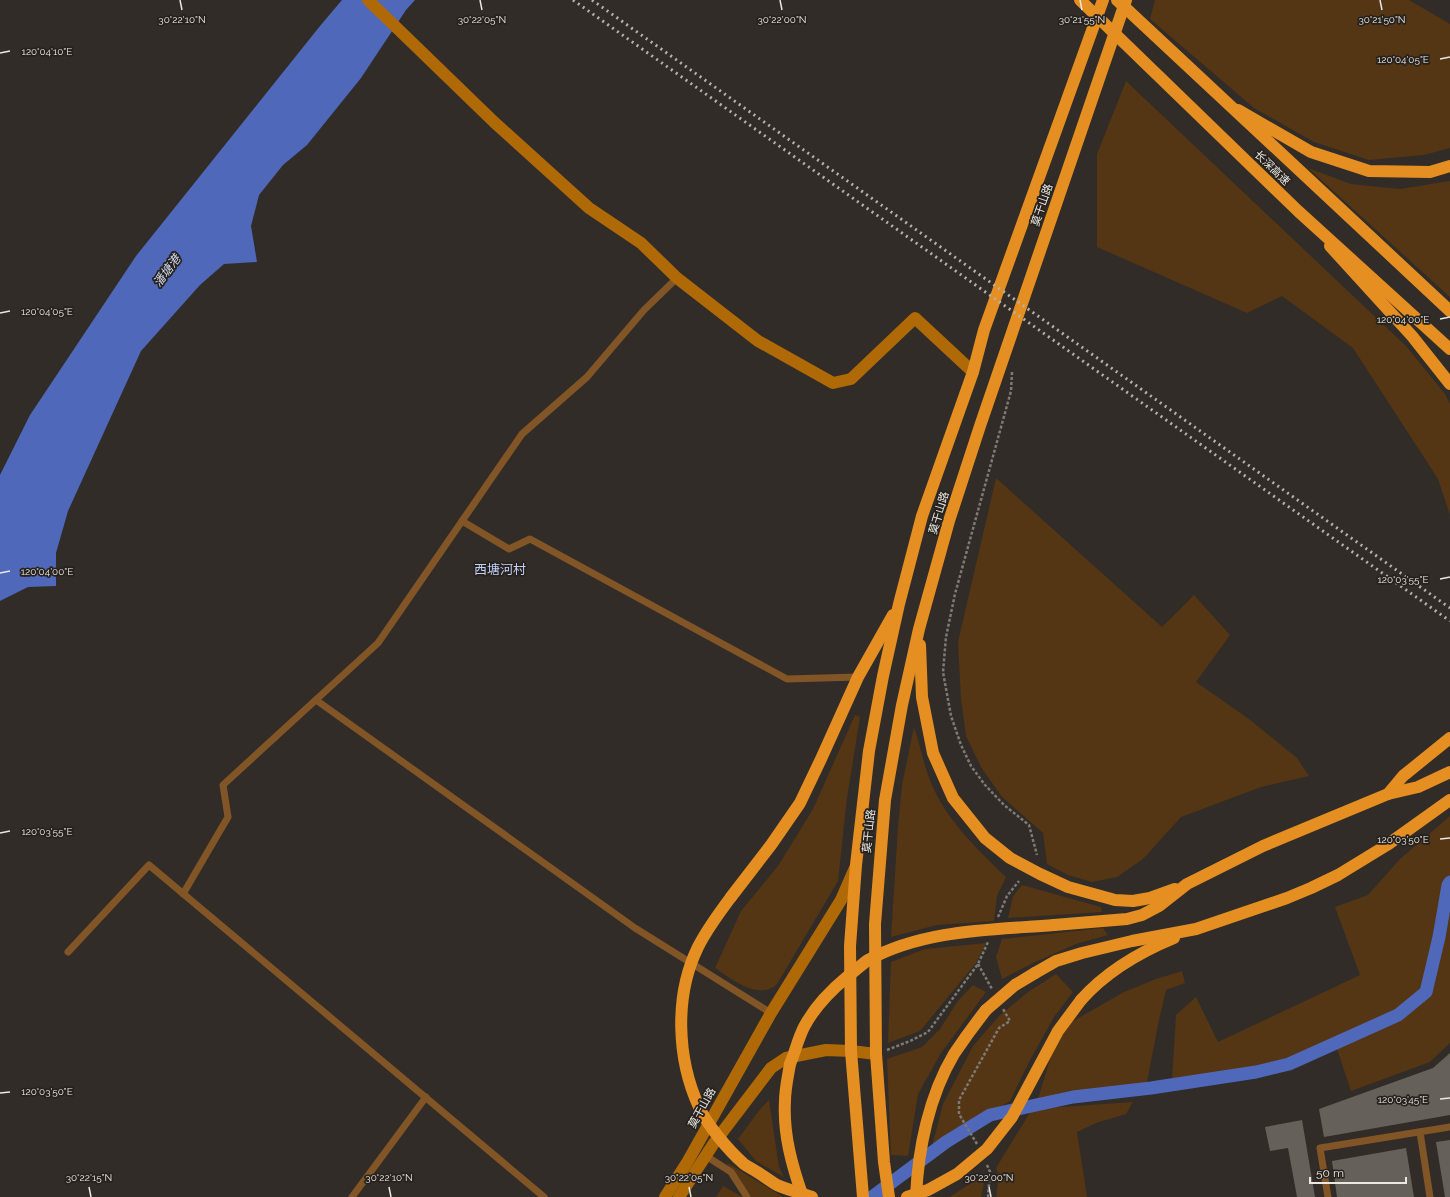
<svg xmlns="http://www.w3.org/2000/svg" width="1450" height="1197" font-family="Raleway,'Noto Sans SC',sans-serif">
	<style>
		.green { fill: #543514 }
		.water { fill: #4f68b9 }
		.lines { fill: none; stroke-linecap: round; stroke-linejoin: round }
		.canal { stroke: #4f68b9; stroke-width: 13 }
		.building { fill: #66605a }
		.path { stroke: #7e7a75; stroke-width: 2.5; stroke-dasharray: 3 2; stroke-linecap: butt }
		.lane { stroke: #815526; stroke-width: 7 }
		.secondary { stroke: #af6907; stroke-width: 12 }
		.highway { stroke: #e58f22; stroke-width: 12 }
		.rail { stroke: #b5b1ad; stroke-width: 3; stroke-dasharray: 2 4; stroke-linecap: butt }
		.highway-bridge { stroke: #e58f22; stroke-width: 12 }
		.ticks { fill: none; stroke: #ebe8e4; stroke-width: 1.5 }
		.labels { text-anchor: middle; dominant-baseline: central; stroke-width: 3.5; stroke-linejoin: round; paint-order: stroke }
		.street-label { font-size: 11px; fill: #ebe8e4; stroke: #27221d }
		.water-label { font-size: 12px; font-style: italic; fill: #ced7ed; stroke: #27221d }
		.quarter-label { font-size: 13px; fill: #c2d2fb; stroke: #27221d }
		.ticks-label { font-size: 10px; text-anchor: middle; fill: #ebe8e4; stroke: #27221d; stroke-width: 3.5; stroke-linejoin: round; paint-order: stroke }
	</style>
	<rect width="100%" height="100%" fill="#312c27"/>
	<g class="green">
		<polygon points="1155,0 1409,0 1450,24 1450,148 1424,155 1369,160 1314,142 1254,108 1150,19"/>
		<polygon points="1126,81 1406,346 1445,394 1450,404 1450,515 1438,479 1353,348 1282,296 1247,313 1097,247 1097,154"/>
		<polygon points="1308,168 1351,184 1400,189 1450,181 1450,297"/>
		<polygon points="996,478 1162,627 1194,595 1230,635 1196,682 1249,719 1297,758 1309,776 1261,787 1181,817 1143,859 1117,877 1092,882 1068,875 1047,864 1043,833 1002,797 981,767 966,736 961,699 958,642"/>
		<path d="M855,715L860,717L847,798L838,881L777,984C775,986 772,988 769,989C753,996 728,977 715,968L741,911L778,866L813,809Z"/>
		<path d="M914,727C920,744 923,763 930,780C945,819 977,849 1006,877L997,896L994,921L937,925L891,937L898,827L902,785Z"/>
		<polygon points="1450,816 1450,1043 1430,1062 1351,1091 1333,1037 1297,1056 1228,1072 1172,1079 1176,1015 1196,997 1218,1042 1360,975 1335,907 1368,895 1400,859"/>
		<polygon points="1022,885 1101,907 1102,912 1008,918 1013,896"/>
		<polygon points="1103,928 1108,935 1076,944 1033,963 1002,979 996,957 1002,939"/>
		<polygon points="986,943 976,963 920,1031 888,1043 891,962 925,949"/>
		<polygon points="1182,971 1185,983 1166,990 1159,1020 1147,1082 1038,1099 1051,1056 1068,1024 1124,992 1156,979"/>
		<polygon points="1056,974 1073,992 1054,1017 1029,1062 1010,1101 932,1146 943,1104 973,1046 999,1016 1028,992"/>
		<polygon points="973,985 986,992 941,1053 918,1094 908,1156 891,1155 887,1059 922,1047 940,1029 957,1002"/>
		<polygon points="769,1100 779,1167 784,1177 756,1161 738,1139 761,1108"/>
		<polygon points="1133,1102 1126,1114 1096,1123 1077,1132 1087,1197 996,1197 999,1175 996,1168 1032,1109"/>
		<polygon points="726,1162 783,1197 751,1197"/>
		<polygon points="986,1173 981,1197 950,1197"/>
		<polygon points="723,1186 741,1196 742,1197 716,1197"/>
	</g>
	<polygon class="water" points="342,0 415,0 406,10 361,78 307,145 283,165 259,195 251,226 257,262 224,264 200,285 141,351 68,511 56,553 56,586 28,587 0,601 0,475 30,415 136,256 320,26"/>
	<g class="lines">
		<polyline class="canal" points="872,1197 946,1142 990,1115 1073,1097 1151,1088 1256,1072 1289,1064 1398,1015 1426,992 1439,937 1448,885 1450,882"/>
	</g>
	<g class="building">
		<polygon points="1450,1053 1450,1115 1324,1137 1319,1109 1433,1068"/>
		<polygon points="1302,1120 1315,1197 1297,1197 1288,1148 1270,1151 1265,1127"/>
		<polygon points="1450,1140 1450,1197 1445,1197 1436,1142"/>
		<polygon points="1406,1148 1414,1197 1337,1197 1332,1161"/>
	</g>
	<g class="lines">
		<g class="path">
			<polyline points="1012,372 1011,391 955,594 946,637 943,672 951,716 961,745 971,766 985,785 1004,805 1029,825 1037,855"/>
			<polyline points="998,917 1007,896 1019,881"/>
			<polyline points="978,964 992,989"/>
			<polyline points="887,1050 910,1041 928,1032 978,964 988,942"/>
			<polyline points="977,1144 959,1114 959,1100 999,1028 1010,1021 1003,1009"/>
			<polyline points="987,1165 990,1172 988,1197"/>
		</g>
		<g class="lane">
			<polyline points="462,521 509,549 530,539 787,679 858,677"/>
			<polyline points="316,700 635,928 771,1013"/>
			<polyline points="183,894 228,817 223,785 378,643 522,434 587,377 644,310 677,278"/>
			<polyline points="68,952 149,865 544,1197"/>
			<polyline points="1420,1132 1430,1197"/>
			<polyline points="706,1156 731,1172 747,1197"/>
			<polyline points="352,1197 426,1097"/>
			<polyline points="1328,1197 1320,1148 1450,1127"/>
		</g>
		<g class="secondary">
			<polyline points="368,0 494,122 589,208 641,243 677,278 758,341 833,383 851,379 915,318 973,372"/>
			<polyline points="665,1197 688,1161 771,1013 841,900 855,868"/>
			<polyline points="679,1197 714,1143 771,1068 786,1058 826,1050 851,1051 876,1054"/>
		</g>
		<g class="highway">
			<polyline points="1238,110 1311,152 1369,171 1430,172 1450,166"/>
			<polyline points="1330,246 1412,336 1450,384"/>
			<polyline points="920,645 922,697 933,753 953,798 985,838 1010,858 1040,874 1068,887 1097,895 1115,900 1133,901 1150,898 1175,889"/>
			<polyline points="1388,794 1418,787 1450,772"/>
			<polyline points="731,897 771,845 800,803 821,759 858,677 893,615"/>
			<polyline points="1054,925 1127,919 1142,915 1159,906 1187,884 1263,846 1388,794 1403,776 1450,738"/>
			<polyline points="1035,973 1056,961 1082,953 1132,941 1196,929 1287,898 1311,888 1338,875 1387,845 1450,800"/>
			<path d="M1081,1000C1105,973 1140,952 1174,938"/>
			<path d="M790,1064C788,1076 785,1089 785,1101C783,1134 792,1166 803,1197"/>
			<polyline points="863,1197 851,1051 850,946 856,865 869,751 883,676 899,604 922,516 973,372 984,330 1103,0"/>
			<polyline points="889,1197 884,1162 876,1054 875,924 885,800 902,705 919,629 949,521 980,426 1126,0"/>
			<path d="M916,1197C918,1149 929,1096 954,1054C964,1039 975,1024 986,1010"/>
		</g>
		<g class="rail">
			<polyline points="573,0 1450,621"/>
			<polyline points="592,0 1450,608"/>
		</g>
		<g class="highway-bridge">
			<polyline points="1080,0 1298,211 1450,349"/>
			<polyline points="1117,0 1450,311"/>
			<path d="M731,897C719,913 707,929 698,947C674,996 677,1059 699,1107C707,1125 729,1151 744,1164C748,1167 753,1169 757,1172C764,1176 770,1181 777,1185C788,1190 801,1193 812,1197"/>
			<polyline points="986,1010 1015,985 1035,973"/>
			<path d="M790,1064C795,1052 798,1039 804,1027C814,1008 830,991 847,977C854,972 861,965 868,960C925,929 992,930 1054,925"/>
			<polyline points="907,1197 928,1190 957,1174 987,1149 1012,1117 1058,1031 1081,1000"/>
		</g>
	</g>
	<path class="ticks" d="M180,0L182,10M480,0L482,10M780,0L782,10M1080,0L1082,10M1380,0L1382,10M0,53L10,51M1440,59L1450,57M0,313L10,311M1440,319L1450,317M0,573L10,571M1440,579L1450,577M0,833L10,831M1440,839L1450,838M0,1093L10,1092M1440,1099L1450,1098M89,1187L91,1197M389,1187L391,1197M689,1187L691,1197M989,1187L991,1197"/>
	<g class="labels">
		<g class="street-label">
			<text transform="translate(1272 168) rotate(44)">长深高速</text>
			<text transform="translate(1042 205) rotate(-71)">莫干山路</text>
			<text transform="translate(939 513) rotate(-73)">莫干山路</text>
			<text transform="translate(869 831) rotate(-84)">莫干山路</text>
			<text transform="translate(702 1108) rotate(-61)">莫干山路</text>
		</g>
		<g class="water-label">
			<text transform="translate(167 271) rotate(-53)">潘塘港</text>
		</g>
		<g class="quarter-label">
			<text x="500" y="569">西塘河村</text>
		</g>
	</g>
	<g class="ticks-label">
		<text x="182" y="23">30°22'10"N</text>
		<text x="482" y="23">30°22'05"N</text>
		<text x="782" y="23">30°22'00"N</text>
		<text x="1382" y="23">30°21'50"N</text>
		<text x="1082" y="23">30°21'55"N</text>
		<text x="47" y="55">120°04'10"E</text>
		<text x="1403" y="63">120°04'05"E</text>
		<text x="47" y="315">120°04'05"E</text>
		<text x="1403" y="323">120°04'00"E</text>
		<text x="47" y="575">120°04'00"E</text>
		<text x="1403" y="583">120°03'55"E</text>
		<text x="47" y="835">120°03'55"E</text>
		<text x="1403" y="843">120°03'50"E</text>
		<text x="47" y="1095">120°03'50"E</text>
		<text x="1403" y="1103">120°03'45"E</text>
		<text x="89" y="1181">30°22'15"N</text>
		<text x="389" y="1181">30°22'10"N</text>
		<text x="689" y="1181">30°22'05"N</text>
		<text x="989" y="1181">30°22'00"N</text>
	</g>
	<path d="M1310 1177v6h96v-6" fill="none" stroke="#ebe8e4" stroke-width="2"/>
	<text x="1316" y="1177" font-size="12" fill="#ebe8e4" stroke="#27221d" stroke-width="3" paint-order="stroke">50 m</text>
</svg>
